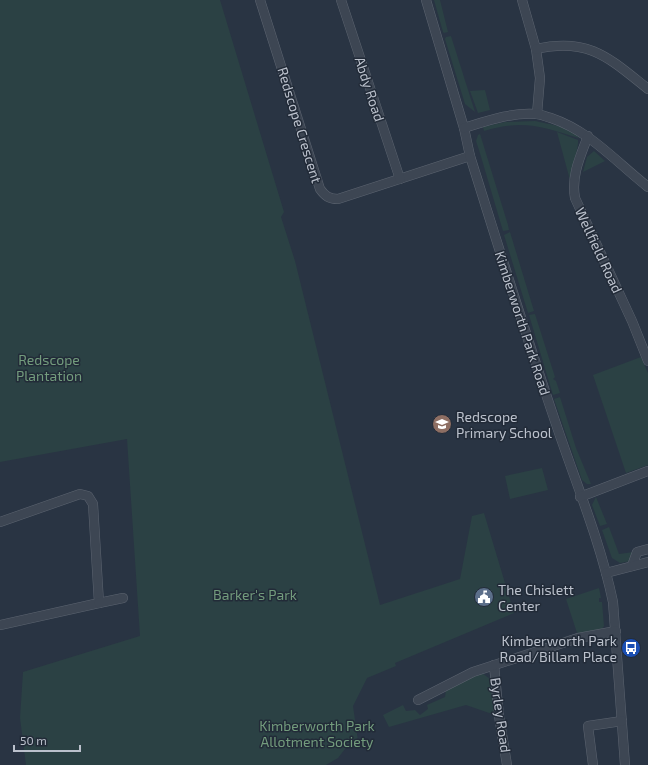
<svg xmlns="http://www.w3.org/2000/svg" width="648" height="765" font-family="'Exo 2',sans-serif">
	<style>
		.green { fill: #2b4144 }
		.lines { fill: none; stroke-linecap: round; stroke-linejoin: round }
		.minor-casing { stroke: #5c6470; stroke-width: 10 }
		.minor { stroke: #3d4653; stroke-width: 9 }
		.labels { text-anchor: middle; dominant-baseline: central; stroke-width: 3; stroke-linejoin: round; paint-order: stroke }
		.street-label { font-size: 14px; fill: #bbc1cc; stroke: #222b38 }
		.park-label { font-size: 14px; fill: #739c7d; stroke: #222b38 }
		.poi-label { font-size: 14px; fill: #bbc1cc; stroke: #222b38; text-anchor: start }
	</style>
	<rect width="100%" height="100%" fill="#293443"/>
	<g class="green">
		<polygon points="0,0 220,0 284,212 281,217 295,261 380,605 460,579 472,516 484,513 514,613 395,663 396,666 367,678 353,706 358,741 348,745 338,758 326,765 26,765 20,718 23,672 140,636 127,439 0,462"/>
		<polygon points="434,0 440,0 448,32 444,33 443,32"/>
		<polygon points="451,36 475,112 465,104 445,39 446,37"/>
		<polygon points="485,90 490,110 478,113 470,91"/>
		<path d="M535,121C548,124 572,127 579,138C542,127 524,119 484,131L483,127L505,122Z"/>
		<path d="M557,132L578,140C579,148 571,168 570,180Z"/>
		<polygon points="480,134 508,225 509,230 503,231 479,150 476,141 478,135"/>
		<polygon points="594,151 605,161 583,172 587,157"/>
		<polygon points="510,232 534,311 528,313 504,235"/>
		<polygon points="535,314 555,377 553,379 556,381 560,393 553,395 529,315"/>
		<polygon points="641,357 648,373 648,465 626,473 593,375"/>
		<polygon points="560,397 576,448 591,484 587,484 582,480 554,399"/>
		<polygon points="542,468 548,490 510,499 505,476"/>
		<polygon points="596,497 607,524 600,526 592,505"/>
		<polygon points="609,527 619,554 634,552 631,561 620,563 612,558 602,530"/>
		<polygon points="599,588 601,598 599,598 599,602 602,602 604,626 601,630 577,633 566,599"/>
		<polygon points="482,673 490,679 495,715 466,705 389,727 383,715 403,705 406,711 415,710 420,715 428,709 427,705 445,697 446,690"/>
	</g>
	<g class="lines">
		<defs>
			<g id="minor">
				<path d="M260,0L320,189C325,196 329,199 338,199L470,156"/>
				<polyline points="341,0 400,179"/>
				<path d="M426,0L464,128L470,156C498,245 525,333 555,421C575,481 600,540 613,602L625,765"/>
				<polyline points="522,0 536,49 540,78 537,114"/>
				<path d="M536,49C589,37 609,58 648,89"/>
				<path d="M464,128C487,121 512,112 536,114C541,114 546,117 551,118C590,131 616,162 648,187"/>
				<path d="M588,136C580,157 571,176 575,198L632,321L648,361"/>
				<polyline points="580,497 648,471"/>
				<polyline points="0,522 80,494 88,496 93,504 99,603 0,625"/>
				<polyline points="632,566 637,552 648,549"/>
				<polyline points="606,573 648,562"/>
				<polyline points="99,603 123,598"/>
				<polyline points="494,665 499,716 507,765"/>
				<polyline points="418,700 473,672 578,638 616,631"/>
				<polyline points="593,765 588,726 622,721"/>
			</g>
		</defs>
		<use href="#minor" class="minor-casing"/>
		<use href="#minor" class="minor"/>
	</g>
	<defs>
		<symbol id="school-disc" viewBox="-11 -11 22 22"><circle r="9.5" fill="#8d6e63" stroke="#222b38"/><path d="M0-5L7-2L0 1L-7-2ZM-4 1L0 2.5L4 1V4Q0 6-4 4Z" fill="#fff"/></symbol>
		<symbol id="civic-disc" viewBox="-11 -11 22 22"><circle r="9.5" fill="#5c6f8a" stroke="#222b38"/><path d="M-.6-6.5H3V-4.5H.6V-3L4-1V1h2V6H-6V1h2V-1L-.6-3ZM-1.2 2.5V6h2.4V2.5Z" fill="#fff"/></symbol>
		<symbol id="bus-disc" viewBox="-11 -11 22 22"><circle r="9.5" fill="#1a4fb4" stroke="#222b38"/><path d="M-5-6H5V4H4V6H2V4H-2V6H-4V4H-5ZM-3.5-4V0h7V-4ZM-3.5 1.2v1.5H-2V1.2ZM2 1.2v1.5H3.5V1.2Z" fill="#fff"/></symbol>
	</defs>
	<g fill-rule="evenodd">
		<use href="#school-disc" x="431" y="413" width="22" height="22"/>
		<use href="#civic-disc" x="473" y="586" width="22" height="22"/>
		<use href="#bus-disc" x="620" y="637" width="22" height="22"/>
	</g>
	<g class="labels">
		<g class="street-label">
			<text transform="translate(370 89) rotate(72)">Abdy Road</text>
			<text transform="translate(300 125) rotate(73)">Redscope Crescent</text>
			<text transform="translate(599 250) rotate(65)">Wellfield Road</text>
			<text transform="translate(523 323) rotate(72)">Kimberworth Park Road</text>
			<text transform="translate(501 715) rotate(82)">Byrley Road</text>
		</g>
		<g class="park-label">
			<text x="49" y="359">Redscope<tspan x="49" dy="16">Plantation</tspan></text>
			<text x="255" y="594">Barker's Park</text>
			<text x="317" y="725">Kimberworth Park<tspan x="317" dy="16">Allotment Society</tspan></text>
		</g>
		<g class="poi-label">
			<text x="456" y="416">Redscope<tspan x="456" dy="16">Primary School</tspan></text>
			<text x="498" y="589">The Chislett<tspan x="498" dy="16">Center</tspan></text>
			<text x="617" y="640" text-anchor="end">Kimberworth Park<tspan x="617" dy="16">Road/Billam Place</tspan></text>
		</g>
	</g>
	<path d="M14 745v6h66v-6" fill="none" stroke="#bbc1cc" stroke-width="2"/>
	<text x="20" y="745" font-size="12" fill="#bbc1cc" stroke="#222b38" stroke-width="3" paint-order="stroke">50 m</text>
</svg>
